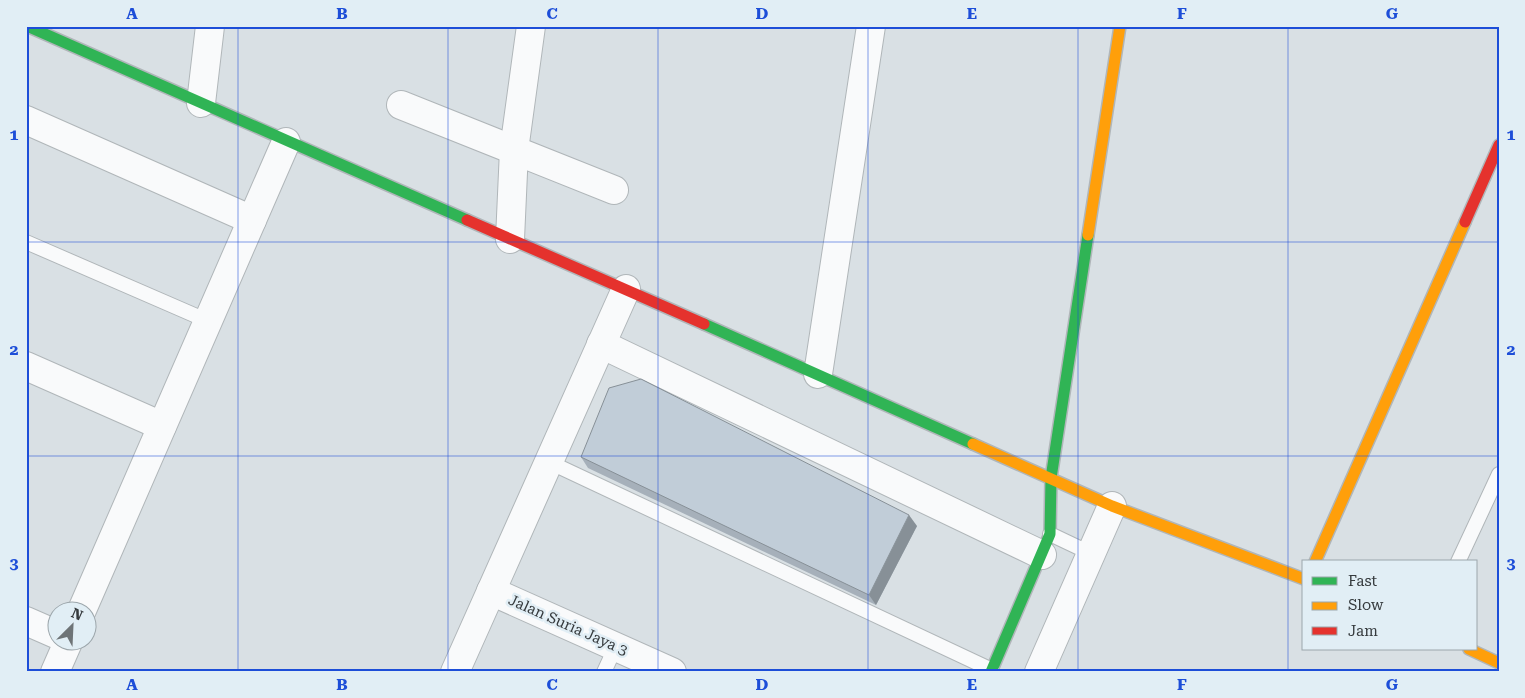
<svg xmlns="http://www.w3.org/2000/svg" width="1525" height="698" font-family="'Roboto Serif',serif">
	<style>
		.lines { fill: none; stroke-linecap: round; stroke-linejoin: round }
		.lane-casing { stroke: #b0b6b9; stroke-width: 16 }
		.street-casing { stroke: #b0b6b9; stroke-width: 30 }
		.fast-casing { stroke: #b0b6b9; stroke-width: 14 }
		.slow-casing { stroke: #b0b6b9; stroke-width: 14 }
		.jam-casing { stroke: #b0b6b9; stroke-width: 14 }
		.lane { stroke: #f9fafb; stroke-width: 14 }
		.street { stroke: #f9fafb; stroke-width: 28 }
		.fast { stroke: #30b455; stroke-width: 11 }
		.slow { stroke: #ff9f0a; stroke-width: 11 }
		.jam { stroke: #e5322d; stroke-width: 11 }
		.wall { fill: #a6b0ba }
		.shaded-wall { fill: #879097 }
		.building { fill: #c1cdd8; stroke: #879097 }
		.grid { fill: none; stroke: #1d4ed8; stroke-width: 1; stroke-opacity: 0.55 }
		.labels { text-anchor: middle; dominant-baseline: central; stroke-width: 5; stroke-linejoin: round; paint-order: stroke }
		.street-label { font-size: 15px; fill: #353a3d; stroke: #e1eef5 }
		.neatline { fill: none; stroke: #1d4ed8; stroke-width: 2 }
		.grid-label { font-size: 16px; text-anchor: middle; font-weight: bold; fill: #1d4ed8 }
	</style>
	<rect width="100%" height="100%" fill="#d9e0e4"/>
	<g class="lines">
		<defs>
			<g id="lane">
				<polyline points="26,242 208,321"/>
				<polyline points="549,462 992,670"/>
				<polyline points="1050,534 1090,553"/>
				<polyline points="1458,562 1499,474"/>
				<polyline points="604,672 616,646"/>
			</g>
			<g id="street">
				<polyline points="201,103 210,26"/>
				<polyline points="401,105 614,190"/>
				<polyline points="26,120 252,220"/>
				<polyline points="510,239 514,150 531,26"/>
				<polyline points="601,344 1042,555"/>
				<polyline points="26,366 162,426"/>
				<polyline points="818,374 871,26"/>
				<polyline points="491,591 672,672"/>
				<polyline points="82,610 286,142"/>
				<polyline points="26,621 58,635"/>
				<polyline points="55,672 69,640"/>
				<polyline points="455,672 626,289"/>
				<polyline points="1039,672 1112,506"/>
			</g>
			<g id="fast">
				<polyline points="27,26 467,220"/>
				<polyline points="704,324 973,444"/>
				<polyline points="991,672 1050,534 1051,478 1088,235"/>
			</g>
			<g id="slow">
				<polyline points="1088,235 1120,26"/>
				<polyline points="973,444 1112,506 1304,579"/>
				<polyline points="1315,562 1465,222"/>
				<polyline points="1469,649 1499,663"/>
			</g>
			<g id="jam">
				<polyline points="467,220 704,324"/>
				<polyline points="1465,222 1499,145"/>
			</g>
		</defs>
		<use href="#lane" class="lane-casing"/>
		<use href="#street" class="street-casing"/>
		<use href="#fast" class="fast-casing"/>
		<use href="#slow" class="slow-casing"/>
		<use href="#jam" class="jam-casing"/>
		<use href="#lane" class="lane"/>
		<use href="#street" class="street"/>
		<use href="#fast" class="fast"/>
		<use href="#slow" class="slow"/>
		<use href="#jam" class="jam"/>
	</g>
	<polygon class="wall" points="581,457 917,526 876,605 588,468"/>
	<polygon class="shaded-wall" points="909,515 917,526 876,605 869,595"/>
	<polygon class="building" points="641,379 909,515 869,595 581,457 609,388"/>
	<path class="grid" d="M238,26V672M448,26V672M658,26V672M868,26V672M1078,26V672M1288,26V672M26,242H1499M26,456H1499"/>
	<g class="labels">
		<g class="street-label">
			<text transform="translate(568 625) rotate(24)">Jalan Suria Jaya 3</text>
		</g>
	</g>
	<rect width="1525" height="698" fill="none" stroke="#e1eef5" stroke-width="55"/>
	<rect x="1302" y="560" width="175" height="90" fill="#e1eef5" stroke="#9ca6ab"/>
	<rect x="1312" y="577" width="25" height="8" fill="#30b455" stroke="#9ca6ab"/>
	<text x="1348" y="586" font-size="15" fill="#353a3d">Fast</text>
	<rect x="1312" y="602" width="25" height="8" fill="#ff9f0a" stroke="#9ca6ab"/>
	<text x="1348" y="610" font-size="15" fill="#353a3d">Slow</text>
	<rect x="1312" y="627" width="25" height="8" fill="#e5322d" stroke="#9ca6ab"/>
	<text x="1348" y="636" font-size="15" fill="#353a3d">Jam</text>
	<g transform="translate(72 626) rotate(24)"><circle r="24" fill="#e1eef5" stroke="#9ca6ab"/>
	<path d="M0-4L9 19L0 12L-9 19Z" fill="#6e7477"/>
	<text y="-8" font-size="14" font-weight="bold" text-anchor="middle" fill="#353a3d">N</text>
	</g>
	<rect x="28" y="28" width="1470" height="642" class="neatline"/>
	<g class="grid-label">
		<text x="132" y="19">A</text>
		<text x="342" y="19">B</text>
		<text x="552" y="19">C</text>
		<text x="762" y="19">D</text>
		<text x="972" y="19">E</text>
		<text x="1182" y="19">F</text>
		<text x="1392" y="19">G</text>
		<text x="14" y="140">1</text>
		<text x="1511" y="140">1</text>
		<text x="14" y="355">2</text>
		<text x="1511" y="355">2</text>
		<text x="14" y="569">3</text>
		<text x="1511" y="569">3</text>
		<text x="132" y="690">A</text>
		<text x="342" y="690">B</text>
		<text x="552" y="690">C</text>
		<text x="762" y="690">D</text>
		<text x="972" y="690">E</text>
		<text x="1182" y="690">F</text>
		<text x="1392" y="690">G</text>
	</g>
</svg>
